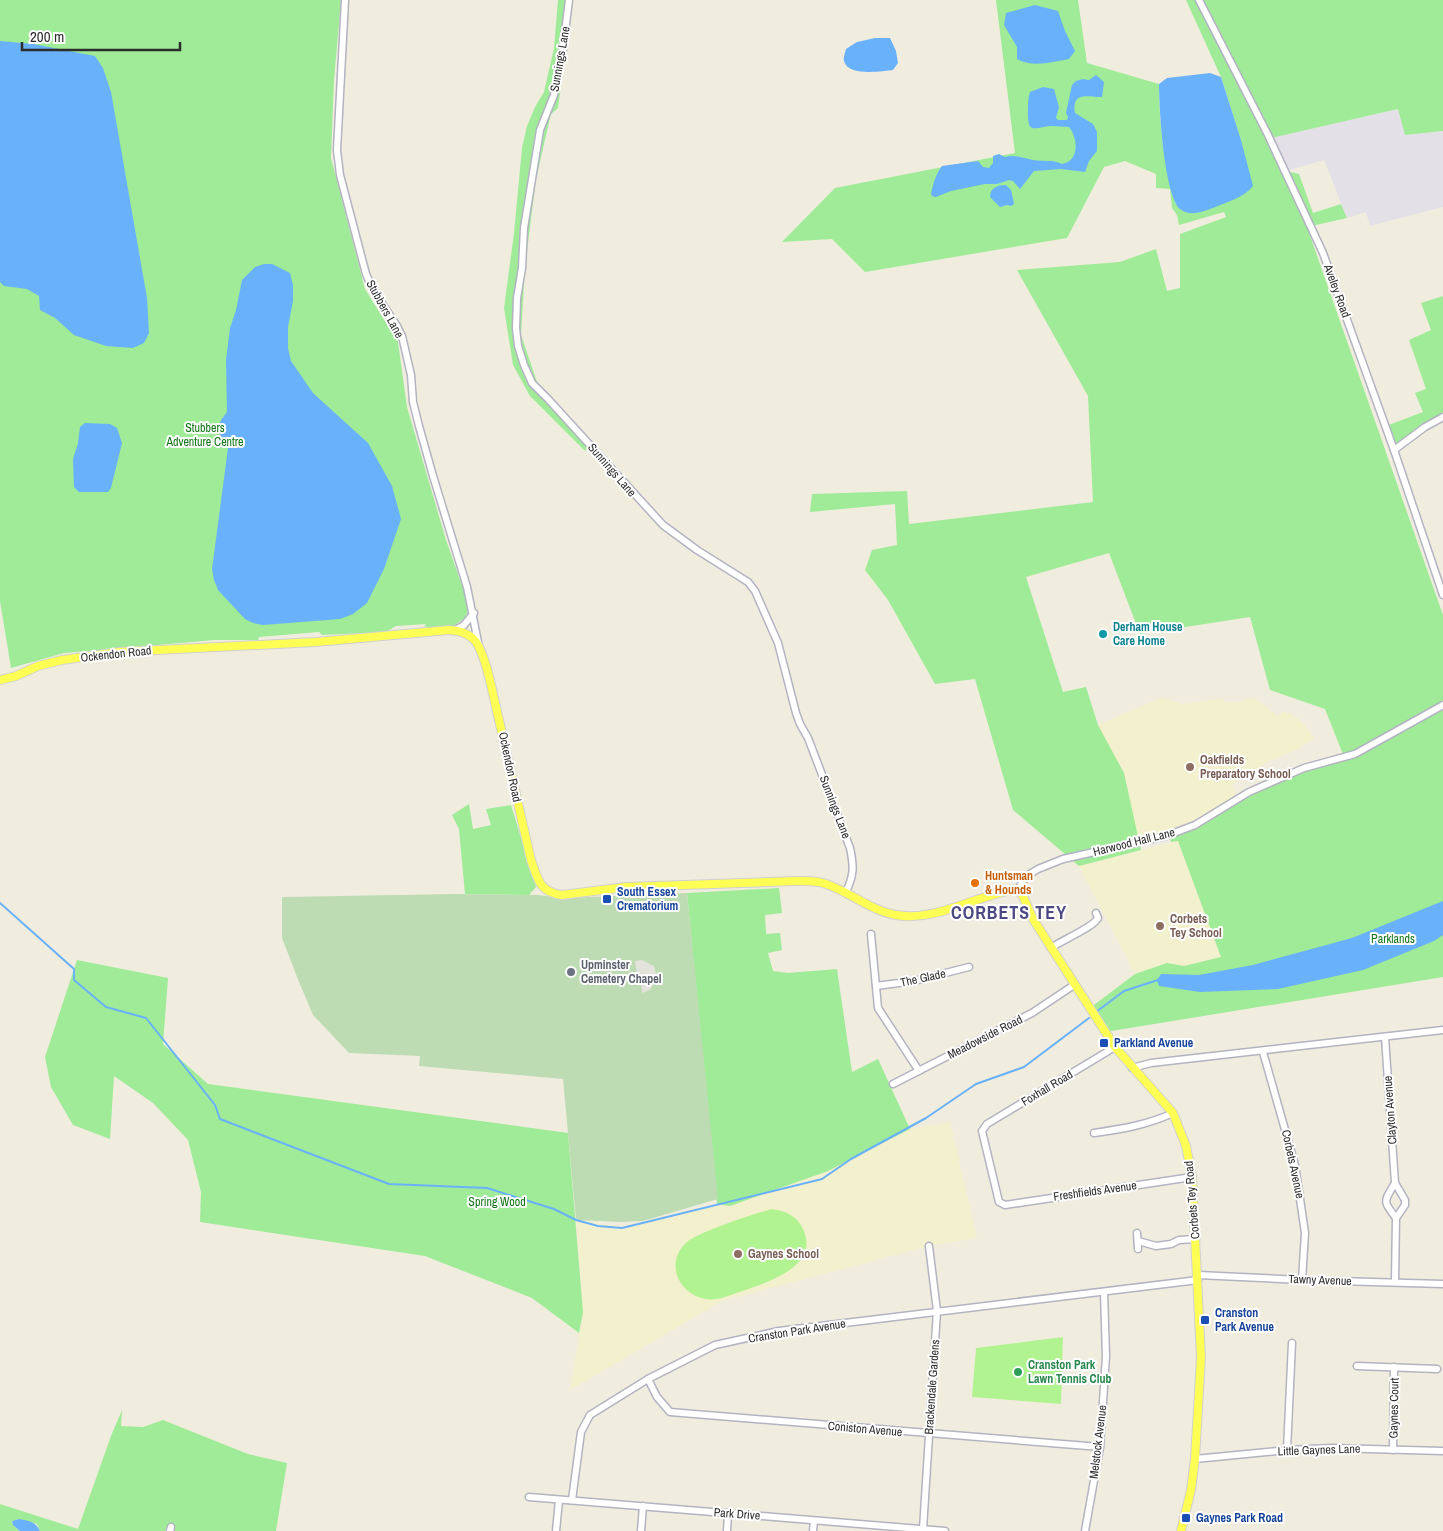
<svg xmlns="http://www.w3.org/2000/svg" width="1443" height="1531" font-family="'Archivo Narrow',sans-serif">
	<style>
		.industrial { fill: #e4e0e8 }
		.education { fill: #f3f0cd }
		.green { fill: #9feb97 }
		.cemetery { fill: #bedcb4 }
		.pitch { fill: #b2f391 }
		.plaza { fill: #e3e2db }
		.water { fill: #69b1fb }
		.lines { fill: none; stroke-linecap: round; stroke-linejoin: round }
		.stream { stroke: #69b1fb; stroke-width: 2 }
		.minor-casing { stroke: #b3b3c2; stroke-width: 9 }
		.major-casing { stroke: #d1d1d1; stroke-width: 10 }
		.minor { stroke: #fff; stroke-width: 6 }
		.major { stroke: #fdff55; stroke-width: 8 }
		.culture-dot { fill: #0f9aa8; stroke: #fff; stroke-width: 2 }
		.education-dot { fill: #8d6e63; stroke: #fff; stroke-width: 2 }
		.food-dot { fill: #e8710a; stroke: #fff; stroke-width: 2 }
		.transit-dot { fill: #1a4fb4; stroke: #fff; stroke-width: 2 }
		.worship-dot { fill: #6b7280; stroke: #fff; stroke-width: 2 }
		.leisure-dot { fill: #2e9e5b; stroke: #fff; stroke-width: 2 }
		.labels { text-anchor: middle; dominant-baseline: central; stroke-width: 4; stroke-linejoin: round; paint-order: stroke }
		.street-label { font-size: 12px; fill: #2d2d2d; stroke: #fff }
		.park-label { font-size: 12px; fill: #137517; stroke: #fff }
		.culture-label { font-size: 12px; font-weight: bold; fill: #0d838f; stroke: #fff; text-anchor: start }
		.education-label { font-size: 12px; font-weight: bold; fill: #785e54; stroke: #fff; text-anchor: start }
		.food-label { font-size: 12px; font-weight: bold; fill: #c56008; stroke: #fff; text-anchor: start }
		.transit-label { font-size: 12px; font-weight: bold; fill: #164399; stroke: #fff; text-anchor: start }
		.worship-label { font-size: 12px; font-weight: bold; fill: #5b616d; stroke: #fff; text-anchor: start }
		.leisure-label { font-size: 12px; font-weight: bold; fill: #27864d; stroke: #fff; text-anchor: start }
		.district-label { font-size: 18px; font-weight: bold; letter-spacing: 1px; fill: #4c4884; stroke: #fff }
	</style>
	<rect width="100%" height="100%" fill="#f0eddf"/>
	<polygon class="industrial" points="1399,109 1405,135 1443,131 1443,207 1370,226 1366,212 1347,218 1324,160 1286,171 1270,138"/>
	<g class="education">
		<polygon points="1161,698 1180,703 1181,704 1222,699 1226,702 1238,702 1250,698 1258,700 1278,717 1283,711 1291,714 1302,722 1314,738 1296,750 1267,762 1233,784 1236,800 1195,825 1139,842 1098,725"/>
		<polygon points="1178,841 1221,957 1184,966 1167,963 1135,974 1079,866"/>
		<polygon points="950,1122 977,1238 929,1246 722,1301 570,1390 583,1312 576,1220 621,1226 721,1203 828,1171 910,1129"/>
	</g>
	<g class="green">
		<polygon points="0,0 341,0 334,80 331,158 365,289 398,342 407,407 446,540 465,594 468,611 465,618 453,626 431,628 424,626 426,624 396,626 386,632 322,635 319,632 259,637 258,640 215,640 64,653 11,668 0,601"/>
		<polygon points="558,0 573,0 558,108 551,114 536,179 525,267 521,335 537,382 600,451 584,450 530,396 513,365 504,308 514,233 522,148 527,126 535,107 544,92 554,48"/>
		<path d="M996,0H1078L1087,63L1159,84C1159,124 1164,166 1176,204L1241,140L1221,77L1186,0H1443V131L1405,135L1398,109L1271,138L1286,171L1299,174L1313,213L1341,204L1347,218L1307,227L1443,615V977L1105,1032L1090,1008L1135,974L1167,963L1184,966L1221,957L1178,841L1171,842L1170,835L1195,825L1249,792L1304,768L1344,757L1325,709L1270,690L1250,617L1140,634L1109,553L1026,577L1063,692L1086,687L1098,725L1124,773L1141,850L1079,866L1013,810L975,679L935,684L888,600L865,570L872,550L897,545L895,504L810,512L812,494L907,491L909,524L1093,502L1088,396L1017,270L1120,262L1156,249L1167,291L1180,288V234L1226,217L1224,212L1179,225L1177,215L1172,208L1170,189L1156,188V174L1125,161L1104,167L1067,238L865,272L832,239L782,242L835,188L1015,153Z"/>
		<polygon points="1443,296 1443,417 1394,450 1386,426 1423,412 1415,393 1426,389 1409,340 1431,330 1421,303"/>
		<polygon points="469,804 473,829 491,825 486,809 511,805 536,887 529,895 465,894 459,829 452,815"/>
		<polygon points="779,888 782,913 765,915 766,934 780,933 782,950 768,953 773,971 788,973 837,969 852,1072 878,1059 910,1129 828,1171 730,1206 717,1204 687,893"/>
		<polygon points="77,960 168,978 163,1044 208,1084 568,1133 583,1312 579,1333 532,1298 425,1256 200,1222 201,1192 188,1140 153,1103 114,1076 110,1139 73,1125 51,1087 45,1057"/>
		<polygon points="122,1410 121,1426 143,1427 163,1420 248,1454 287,1463 276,1531 40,1531 37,1524 19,1519 12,1521 13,1525 20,1531 0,1531 0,1504 78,1529 111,1436"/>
	</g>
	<polygon class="cemetery" points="687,893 718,1199 643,1221 621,1222 576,1220 563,1079 419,1066 420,1056 349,1053 313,1015 299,982 282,938 282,897 453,894 538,895 564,898"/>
	<g class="pitch">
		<path d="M772,1209C786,1211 797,1216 803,1229C823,1272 752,1286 725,1297C689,1310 658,1268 687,1242C698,1232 756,1213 772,1209Z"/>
		<polygon points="1063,1337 1061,1404 972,1397 976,1348"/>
	</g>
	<polygon class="plaza" points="642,960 654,966 657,978 650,990 642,993 641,980 643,979 642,976 637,975 635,961"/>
	<g class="water">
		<path d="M1035,5L1058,11L1065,31L1075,51L1069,59C1052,62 1033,68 1017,59V47L1004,25L1006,13Z"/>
		<path d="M875,38H890L896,51L898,63L893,70C882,71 848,77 844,61C843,58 845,53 846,49L857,42Z"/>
		<polygon points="0,41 33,44 95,56 103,68 111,92 147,298 149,333 144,343 133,348 106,346 74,335 55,318 40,310 39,296 27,289 4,286 0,282"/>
		<path d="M1210,73L1221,77L1241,140L1253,186C1243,198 1227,202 1213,208C1202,212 1190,217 1180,209C1164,194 1159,107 1159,84L1167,78Z"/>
		<path d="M1096,75L1104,82L1102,97C1089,97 1071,91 1075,113L1093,124L1097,132V151L1089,161L1085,172L1061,169L1034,171L1020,189L1013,181L1009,180L997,184H985L951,191L936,197L932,196L931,194C933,184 936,174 942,166L978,161L983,167L989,168L993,163V156L999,154L1005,157C1014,154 1024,158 1033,160C1043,162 1053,159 1062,164C1080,161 1078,138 1069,127C1063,127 1058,126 1053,126C1036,126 1027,137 1028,111C1028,104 1028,98 1030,92L1043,87L1054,89L1059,107L1056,118L1058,120H1067L1068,117L1066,113L1072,85L1076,81L1083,79L1089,80Z"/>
		<path d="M1006,185L1011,190L1014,204L1011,206L1007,205L1000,207L990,197C990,188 997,185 1006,185Z"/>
		<polygon points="264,264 272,264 290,273 293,285 293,301 288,327 288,348 291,361 313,393 368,443 392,486 401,519 384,569 367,603 353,614 340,619 263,625 253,623 245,619 218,590 214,580 212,569 228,448 223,444 218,428 221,420 227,412 226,360 230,328 236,310 242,280 255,267"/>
		<polygon points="85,423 110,424 117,428 122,443 111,488 108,492 79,492 74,487 73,459 78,443 80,427"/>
		<polygon points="1443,901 1443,935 1434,941 1363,970 1278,989 1200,992 1159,986 1157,980 1161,974 1199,975 1253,965 1352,938"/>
		<path d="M19,1519C29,1521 35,1521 40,1531H20L13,1525L12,1521Z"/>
	</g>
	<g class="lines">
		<g class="stream">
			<polyline points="0,903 74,969 74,980 106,1007 146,1018 215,1105 220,1119 389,1184 487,1188 554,1209 576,1220 598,1226 622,1228 822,1179 851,1159 926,1118 976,1084 1024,1067 1089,1018"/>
			<polyline points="1096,1012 1124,991 1158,980"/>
		</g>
		<defs>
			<g id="minor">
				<polyline points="345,0 337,150 340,175 366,274 373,290 397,326 402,336 411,375 413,402 419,426 433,476 467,587 479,647"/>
				<path d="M569,0L562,57L554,95L540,130L524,228L522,268L517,298L516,328L518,346L524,365L532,383L548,399L663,525L697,550L748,582L755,591L778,643L796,713L800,724L808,738L850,848C854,867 854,875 846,892"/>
				<polyline points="1199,0 1268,135 1323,253 1394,450 1443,595"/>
				<polyline points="1394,450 1425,427 1443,417"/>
				<polyline points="455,630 464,625 474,613"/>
				<polyline points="1018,891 1022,882 1028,875 1038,869 1063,859 1166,836 1195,825 1249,792 1304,768 1355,754 1443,705"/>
				<polyline points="871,934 878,1008 919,1071"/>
				<path d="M1051,948C1062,940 1094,927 1098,918L1096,913"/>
				<polyline points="876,986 914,981 969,967"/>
				<polyline points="1385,1037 1395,1183 1405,1200 1405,1205 1396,1218 1395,1282"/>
				<polyline points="1115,1047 987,1124 982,1131 999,1202 1005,1205 1192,1177"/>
				<polyline points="1263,1052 1295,1165 1305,1233 1302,1280"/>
				<polyline points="1132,1068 1151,1063 1443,1030"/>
				<polyline points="893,1084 1032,1013 1074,985"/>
				<path d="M1094,1133C1122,1129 1147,1125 1173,1113"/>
				<path d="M1395,1183C1384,1202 1382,1200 1396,1218"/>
				<polyline points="1137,1233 1138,1249"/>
				<polyline points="1138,1241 1156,1246 1171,1244 1179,1240 1196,1239"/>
				<polyline points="1198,1275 1302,1280 1443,1284"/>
				<polyline points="1357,1366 1437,1369"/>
				<polyline points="648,1379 657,1397 670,1412 1100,1447"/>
				<polyline points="1287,1450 1292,1343"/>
				<polyline points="1393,1450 1394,1367"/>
				<polyline points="1195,1459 1287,1450 1332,1448 1443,1451"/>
				<polyline points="529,1497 945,1531"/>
				<polyline points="572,1500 581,1432 590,1415 648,1379 715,1345 779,1331 1198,1280"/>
				<polyline points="923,1529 937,1311 929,1246"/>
				<polyline points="170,1531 171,1527"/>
				<polyline points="556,1531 559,1500"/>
				<polyline points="641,1531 643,1506"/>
				<polyline points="727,1531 728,1513"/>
				<polyline points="813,1531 814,1521"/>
				<polyline points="1085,1531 1100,1447 1106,1356 1104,1292"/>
			</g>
			<path id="major" d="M0,680L16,676L38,666L62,660L119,652L316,642L449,630C460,631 469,633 476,642C486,656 492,690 496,707C508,758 519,809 531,860C538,879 539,892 562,895L626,887L796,881C805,881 817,880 826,884C850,892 871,911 896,915C934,922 974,897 1011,890L1018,891L1022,894L1033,919L1115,1047L1173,1113L1186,1146L1192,1177L1201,1357L1195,1459L1191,1490L1181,1531"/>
		</defs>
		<use href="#minor" class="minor-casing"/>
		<use href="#major" class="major-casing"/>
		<use href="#minor" class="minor"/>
		<use href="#major" class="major"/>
	</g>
	<circle class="culture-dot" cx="1103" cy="634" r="5"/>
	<g class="education-dot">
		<circle cx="1190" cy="767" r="5"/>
		<circle cx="1160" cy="926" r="5"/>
		<circle cx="738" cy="1254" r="5"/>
	</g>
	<circle class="food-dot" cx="975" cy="883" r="5"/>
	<g class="transit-dot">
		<rect x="602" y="894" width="10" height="10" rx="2.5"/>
		<rect x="1099" y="1038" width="10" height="10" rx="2.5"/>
		<rect x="1200" y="1315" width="10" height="10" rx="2.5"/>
		<rect x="1181" y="1513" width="10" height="10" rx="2.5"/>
	</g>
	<circle class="worship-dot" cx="571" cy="972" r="5"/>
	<circle class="leisure-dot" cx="1018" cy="1372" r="5"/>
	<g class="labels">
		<g class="street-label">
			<text transform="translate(560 59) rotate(-80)">Sunnings Lane</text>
			<text transform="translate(1337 291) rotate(70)">Aveley Road</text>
			<text transform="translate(385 309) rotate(61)">Stubbers Lane</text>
			<text transform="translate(612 470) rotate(49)">Sunnings Lane</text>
			<text transform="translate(116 654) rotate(-6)">Ockendon Road</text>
			<text transform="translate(510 767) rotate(78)">Ockendon Road</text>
			<text transform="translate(835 807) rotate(69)">Sunnings Lane</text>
			<text transform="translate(1134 842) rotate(-14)">Harwood Hall Lane</text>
			<text transform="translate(923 978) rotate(-12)">The Glade</text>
			<text transform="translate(985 1037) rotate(-27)">Meadowside Road</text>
			<text transform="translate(1047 1088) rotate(-31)">Foxhall Road</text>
			<text transform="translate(1390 1110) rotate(-94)">Clayton Avenue</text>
			<text transform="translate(1293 1164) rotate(78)">Corbets Avenue</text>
			<text transform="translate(1095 1191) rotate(-8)">Freshfields Avenue</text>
			<text transform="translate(1192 1200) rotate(-95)">Corbets Tey Road</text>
			<text transform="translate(1320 1280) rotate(2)">Tawny Avenue</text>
			<text transform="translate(797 1331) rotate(-9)">Cranston Park Avenue</text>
			<text transform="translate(932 1387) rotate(-86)">Brackendale Gardens</text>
			<text transform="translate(1394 1408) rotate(-89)">Gaynes Court</text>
			<text transform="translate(865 1429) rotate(5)">Coniston Avenue</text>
			<text transform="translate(1098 1442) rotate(-83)">Melstock Avenue</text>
			<text transform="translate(1319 1450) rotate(-2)">Little Gaynes Lane</text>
			<text transform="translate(737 1514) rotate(4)">Park Drive</text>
		</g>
		<g class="park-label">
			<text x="205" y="428">Stubbers<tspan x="205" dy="14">Adventure Centre</tspan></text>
			<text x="1393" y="939">Parklands</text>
			<text x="497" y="1202">Spring Wood</text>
		</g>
		<g class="culture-label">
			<text x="1113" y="627">Derham House<tspan x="1113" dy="14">Care Home</tspan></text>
		</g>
		<g class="education-label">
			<text x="1200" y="760">Oakfields<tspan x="1200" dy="14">Preparatory School</tspan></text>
			<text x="1170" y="919">Corbets<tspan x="1170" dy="14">Tey School</tspan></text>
			<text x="748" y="1254">Gaynes School</text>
		</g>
		<g class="food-label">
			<text x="985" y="876">Huntsman<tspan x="985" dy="14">&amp; Hounds</tspan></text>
		</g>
		<g class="transit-label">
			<text x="617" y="892">South Essex<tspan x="617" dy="14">Crematorium</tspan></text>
			<text x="1114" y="1043">Parkland Avenue</text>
			<text x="1215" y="1313">Cranston<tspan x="1215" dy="14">Park Avenue</tspan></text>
			<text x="1196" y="1518">Gaynes Park Road</text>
		</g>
		<g class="worship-label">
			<text x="581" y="965">Upminster<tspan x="581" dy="14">Cemetery Chapel</tspan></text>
		</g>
		<g class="leisure-label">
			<text x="1028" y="1365">Cranston Park<tspan x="1028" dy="14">Lawn Tennis Club</tspan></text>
		</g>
		<g class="district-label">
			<text x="1009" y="912">CORBETS TEY</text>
		</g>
	</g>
	<path d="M22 42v8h158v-8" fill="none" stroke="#2d2d2d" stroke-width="2.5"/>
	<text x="30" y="42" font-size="15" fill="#2d2d2d" stroke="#ffffff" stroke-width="4" paint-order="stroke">200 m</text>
</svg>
